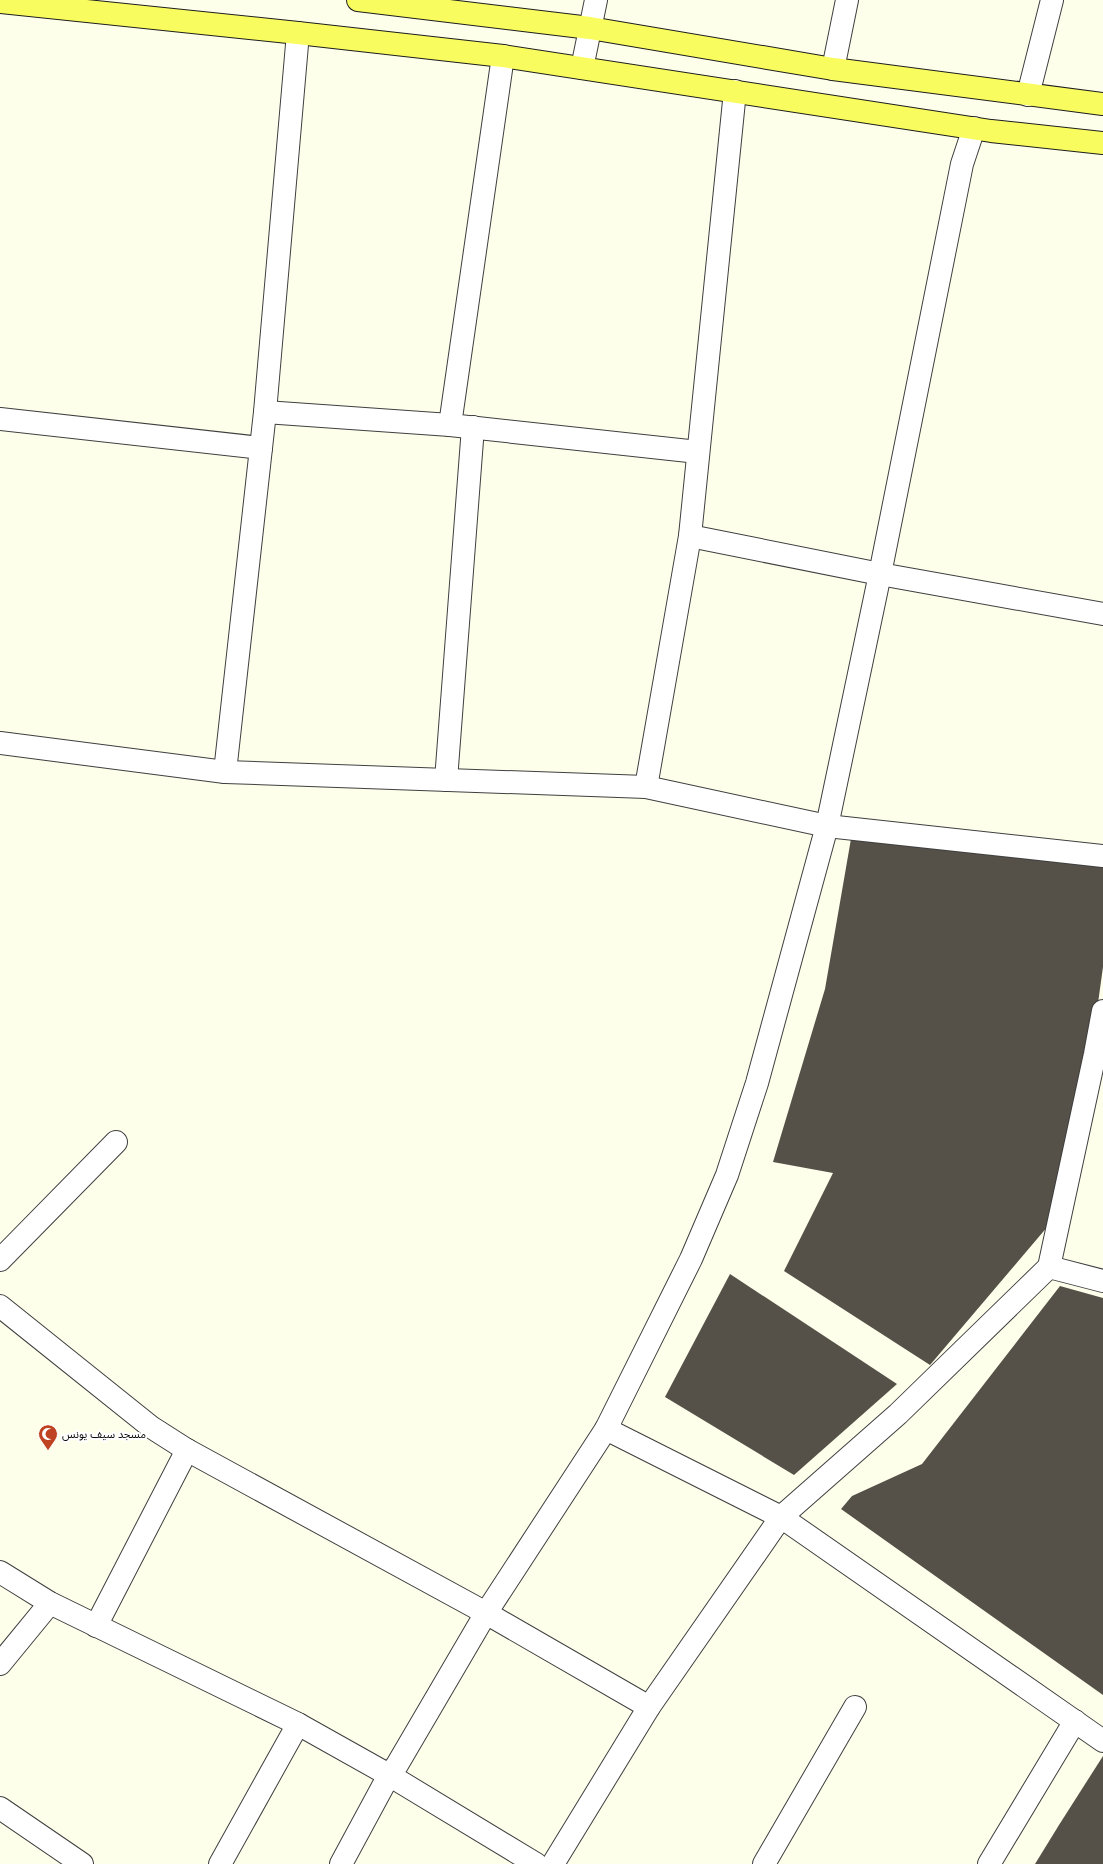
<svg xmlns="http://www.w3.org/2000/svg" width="1103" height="1864" font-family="Lora,'Noto Sans Arabic',serif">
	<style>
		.building { fill: #555148 }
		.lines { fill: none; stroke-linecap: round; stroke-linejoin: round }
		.street-casing { stroke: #3f3f3f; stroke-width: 24 }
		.primary-casing { stroke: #1d1d1d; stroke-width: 24 }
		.street { stroke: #fff; stroke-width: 22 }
		.primary { stroke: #f9fc5f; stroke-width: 22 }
		.labels { text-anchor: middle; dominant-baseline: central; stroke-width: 4; stroke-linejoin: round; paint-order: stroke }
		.poi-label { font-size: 11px; fill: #0c0c0c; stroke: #fff; text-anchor: start }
	</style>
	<rect width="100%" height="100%" fill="#feffeb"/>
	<g class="building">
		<polygon points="852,833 1103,863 1103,967 1071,1199 930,1365 784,1271 833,1173 773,1162 825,989"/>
		<polygon points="730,1274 897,1384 794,1475 665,1397"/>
		<polygon points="1060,1286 1103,1298 1103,1695 841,1509 852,1496 922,1464"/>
		<polygon points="1103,1756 1103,1864 1035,1864 1059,1825"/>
	</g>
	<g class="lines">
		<defs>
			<g id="street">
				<polyline points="582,68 596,0"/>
				<polyline points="833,69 847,0"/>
				<polyline points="1028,95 1052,0"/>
				<polyline points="265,412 450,425 698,452"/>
				<polyline points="0,419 261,448"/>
				<polyline points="450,425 503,56"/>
				<polyline points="690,536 880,574 1103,614"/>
				<polyline points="0,743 225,772 646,787 827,826 1103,856"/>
				<polyline points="225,772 265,412 298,33"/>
				<polyline points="446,780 473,427"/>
				<polyline points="646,787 690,536 735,91"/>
				<polyline points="0,1260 116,1142"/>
				<polyline points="1049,1267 1103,1281"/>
				<polyline points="0,1306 151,1427 187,1450 486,1613 649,1707"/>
				<polyline points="606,1429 781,1517 898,1414 1049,1267 1095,1054 1103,1011"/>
				<polyline points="0,1572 50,1603 298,1724 389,1775 536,1864"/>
				<polyline points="96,1626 187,1450"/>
				<polyline points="0,1664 50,1603"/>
				<polyline points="0,1808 82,1864"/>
				<polyline points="220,1864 298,1724"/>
				<polyline points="341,1864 389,1775 397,1765 486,1613 606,1429 691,1259 727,1175 757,1083 827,826 880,574 962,164 974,128"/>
				<polyline points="553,1864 649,1707 781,1517 1103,1741"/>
				<polyline points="764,1864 855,1707"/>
				<polyline points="989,1864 1075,1721"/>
			</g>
			<g id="primary">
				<polyline points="358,0 590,28 833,69 1103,104"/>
				<polyline points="0,2 298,33 503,56 991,131 1103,143"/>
			</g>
		</defs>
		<use href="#street" class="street-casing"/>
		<use href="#primary" class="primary-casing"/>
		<use href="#street" class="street"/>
		<use href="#primary" class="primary"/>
	</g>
	<defs>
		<symbol id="mosque-pin" viewBox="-11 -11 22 30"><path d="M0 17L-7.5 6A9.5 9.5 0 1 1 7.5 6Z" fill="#bf4321" stroke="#fff"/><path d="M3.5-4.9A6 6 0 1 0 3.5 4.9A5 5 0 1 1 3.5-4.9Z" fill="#fff"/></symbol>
	</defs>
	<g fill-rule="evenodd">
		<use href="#mosque-pin" x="37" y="1423" width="22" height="30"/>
	</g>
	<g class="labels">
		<g class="poi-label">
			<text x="62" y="1434">مسجد سيف يونس</text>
		</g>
	</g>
</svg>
